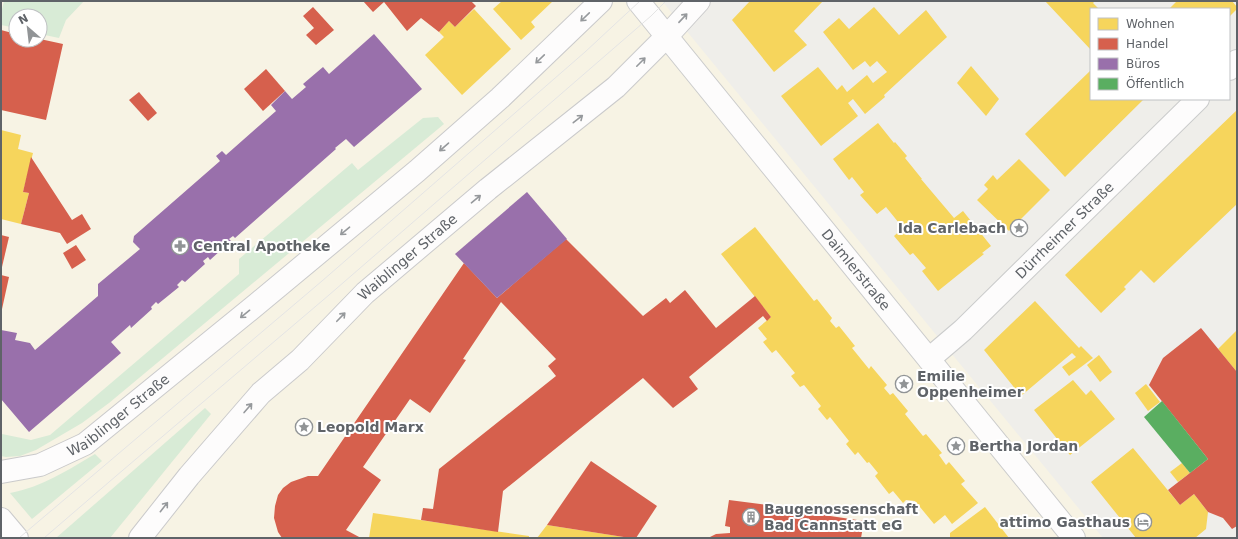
<svg xmlns="http://www.w3.org/2000/svg" width="1238" height="539" font-family="'DejaVu Sans',sans-serif">
	<style>
		.commercial { fill: #f7f3e4; fill-rule: evenodd }
		.green { fill: #d8ebd6 }
		.homes { fill: #f6d55c }
		.shops { fill: #d6604d }
		.offices { fill: #9970ab }
		.public { fill: #5aae61 }
		.lines { fill: none; stroke-linecap: round; stroke-linejoin: round }
		.minor-casing { stroke: #cbcccc; stroke-width: 24 }
		.tertiary-casing { stroke: #cbcccc; stroke-width: 24 }
		.secondary-casing { stroke: #cacacb; stroke-width: 24 }
		.minor { stroke: #fdfcfc; stroke-width: 22 }
		.tertiary { stroke: #fdfcfc; stroke-width: 22 }
		.secondary { stroke: #fdfcfc; stroke-width: 22 }
		.tram { stroke: #e4e4e4; stroke-width: 1 }
		.oneway { stroke: #96999c }
		.labels { text-anchor: middle; dominant-baseline: central; stroke-width: 4; stroke-linejoin: round; paint-order: stroke }
		.poi-label { font-size: 14px; font-weight: bold; fill: #5f6368; stroke: #fff; text-anchor: start }
		.street-label { font-size: 14px; fill: #5f6368; stroke: #fff }
	</style>
	<rect width="100%" height="100%" fill="#efeeea"/>
	<path class="commercial" d="M1,1H363L373,12L385,1H662L1103,538H1ZM16,16H40V40H16Z"/>
	<g class="green">
		<polygon points="4,1 84,1 66,20 59,38 40,34 40,16 16,16 16,28 1,25 1,13"/>
		<polygon points="438,117 444,124 109,403 82,423 36,450 20,456 6,457 1,456 2,434 31,440 50,435 239,274 239,259 352,163 358,170 423,118"/>
		<polygon points="205,408 211,414 110,538 56,538"/>
		<path d="M95,454L102,461L32,519L10,493C42,487 68,470 95,454Z"/>
	</g>
	<g class="homes">
		<polygon points="502,1 553,1 531,22 535,27 521,40 493,9"/>
		<polygon points="750,1 823,1 794,31 807,45 774,72 732,20"/>
		<polygon points="1045,1 1095,1 1093,3 1099,9 1091,9 1091,50"/>
		<polygon points="1177,1 1232,1 1237,7 1237,9 1229,17 1229,9 1169,9"/>
		<polygon points="874,7 899,35 926,10 947,37 884,95 885,97 865,114 853,99 848,103 858,116 821,146 781,96 818,67 837,90 842,85 847,92 867,75 873,83 887,72 877,61 870,67 865,61 853,70 823,32 839,18 849,29"/>
		<polygon points="474,9 511,49 462,95 425,55 444,37 439,32 449,21 455,27"/>
		<polygon points="971,66 999,99 986,116 957,83"/>
		<polygon points="1091,70 1091,99 1144,99 1065,177 1025,134"/>
		<polygon points="1237,110 1237,204 1154,283 1141,270 1124,287 1126,289 1101,313 1065,275"/>
		<polygon points="878,123 894,143 895,142 907,156 905,158 922,179 921,179 954,218 963,211 991,246 982,253 984,254 938,291 922,271 926,268 913,253 910,255 894,236 903,228 886,207 877,214 860,195 864,192 852,177 849,180 833,159"/>
		<polygon points="1,130 21,135 18,149 33,153 23,192 29,193 21,224 1,219"/>
		<polygon points="1019,159 1050,190 1009,231 977,200 988,189 984,185 993,175 997,180"/>
		<polygon points="755,227 814,301 817,299 832,318 830,321 836,328 839,326 855,346 852,348 869,369 871,366 887,385 884,388 890,395 893,393 908,411 905,414 923,436 926,434 942,453 939,455 946,465 949,462 965,481 961,484 978,503 952,524 945,515 934,524 915,501 906,500 903,503 893,491 889,494 875,476 878,473 869,462 867,463 858,452 855,455 846,444 849,441 830,417 827,420 818,409 821,406 804,385 800,387 791,376 795,373 776,350 772,353 763,342 767,339 758,328 771,317 721,254"/>
		<polygon points="1035,301 1079,348 1081,346 1093,358 1069,376 1062,367 1076,357 1072,353 1021,396 984,350"/>
		<polygon points="1237,330 1237,372 1218,349"/>
		<polygon points="1099,355 1112,372 1100,382 1087,365"/>
		<polygon points="1073,380 1086,395 1091,390 1115,419 1070,455 1034,410"/>
		<polygon points="1146,384 1160,402 1148,411 1135,393"/>
		<polygon points="1133,448 1180,505 1194,494 1208,512 1206,529 1195,538 1136,538 1091,482"/>
		<polygon points="1182,463 1190,473 1178,482 1170,472"/>
		<polygon points="985,507 1009,538 950,538 950,533"/>
		<polygon points="373,513 529,536 529,538 369,538"/>
		<polygon points="547,525 624,537 624,538 537,538"/>
	</g>
	<g class="shops">
		<polygon points="363,1 471,1 476,6 455,27 449,21 439,32 421,18 407,31 384,2 373,12"/>
		<polygon points="313,7 334,30 316,45 306,35 314,28 303,16"/>
		<polygon points="1,30 16,34 16,40 40,40 40,39 63,44 46,120 1,110"/>
		<polygon points="266,69 285,91 263,111 244,89"/>
		<polygon points="139,92 157,113 148,121 129,100"/>
		<polygon points="31,157 72,220 82,214 91,229 67,244 60,233 21,224 29,193 23,192"/>
		<polygon points="1,235 9,237 2,267 1,267"/>
		<polygon points="566,239 643,316 666,298 670,303 685,290 716,328 755,296 771,317 767,321 763,316 689,377 698,389 673,408 643,378 503,491 498,532 421,520 423,508 433,509 439,469 556,376 548,366 556,359 501,302 463,359 466,360 430,413 410,399 363,467 381,480 346,530 361,538 282,538 278,532 274,518 275,506 278,495 283,488 291,482 308,476 318,476 464,263 497,298"/>
		<polygon points="76,245 86,260 72,269 63,253"/>
		<polygon points="1,275 9,277 2,309 1,309"/>
		<polygon points="1201,328 1237,372 1237,526 1232,529 1223,518 1208,512 1194,494 1180,505 1168,490 1208,459 1149,385 1163,358"/>
		<polygon points="591,461 657,506 636,538 630,538 547,525"/>
		<polygon points="729,500 776,506 776,508 864,521 861,538 708,538 716,534 730,533 730,527 725,526"/>
	</g>
	<g class="offices">
		<polygon points="374,34 422,89 354,147 346,139 335,148 336,149 235,238 233,236 229,239 231,241 210,260 208,257 203,261 205,264 185,282 182,280 177,285 179,287 158,304 156,302 151,307 152,309 131,328 130,325 111,342 121,353 29,432 1,399 1,330 17,333 15,340 30,343 35,350 98,296 98,284 140,249 133,242 134,236 220,161 216,156 222,151 226,155 276,111 271,105 285,91 292,99 306,87 303,84 323,67 329,74"/>
		<polygon points="527,192 567,239 497,298 455,254"/>
	</g>
	<polygon class="public" points="1162,401 1208,459 1190,473 1144,417"/>
	<g class="lines">
		<defs>
			<g id="minor">
				<polyline points="1229,69 1237,61"/>
				<path id="s1" d="M929,359L963,330L1198,99"/>
			</g>
			<g id="tertiary">
				<path id="s2" d="M638,1L1074,538"/>
			</g>
			<g id="secondary">
				<path id="s3" d="M1,472L40,465L85,444L257,304L417,171L500,98L601,1"/>
				<polyline points="1,519 17,538"/>
				<path id="s4" d="M140,538L189,476L261,393L300,360L365,293L488,189L616,87L667,36L699,1"/>
			</g>
		</defs>
		<use href="#minor" class="minor-casing"/>
		<use href="#tertiary" class="tertiary-casing"/>
		<use href="#secondary" class="secondary-casing"/>
		<use href="#minor" class="minor"/>
		<use href="#tertiary" class="tertiary"/>
		<use href="#secondary" class="secondary"/>
		<g class="tram">
			<polyline points="19,538 322,281 585,52 640,1"/>
			<polyline points="44,538 116,476 329,295 651,16 666,1"/>
		</g>
	</g>
	<defs><path id="oneway-shaft" d="M-6 0H5M1.5-3L5.5 0L1.5 3" fill="none" stroke-width="1.6" stroke-linecap="round" stroke-linejoin="round"/></defs>
	<g class="oneway">
		<use href="#oneway-shaft" transform="translate(585 17) rotate(136)"/>
		<use href="#oneway-shaft" transform="translate(683 18) rotate(-47)"/>
		<use href="#oneway-shaft" transform="translate(540 59) rotate(136)"/>
		<use href="#oneway-shaft" transform="translate(641 62) rotate(-45)"/>
		<use href="#oneway-shaft" transform="translate(578 119) rotate(-38)"/>
		<use href="#oneway-shaft" transform="translate(444 147) rotate(139)"/>
		<use href="#oneway-shaft" transform="translate(476 199) rotate(-40)"/>
		<use href="#oneway-shaft" transform="translate(345 231) rotate(140)"/>
		<use href="#oneway-shaft" transform="translate(245 314) rotate(141)"/>
		<use href="#oneway-shaft" transform="translate(341 317) rotate(-46)"/>
		<use href="#oneway-shaft" transform="translate(248 408) rotate(-49)"/>
		<use href="#oneway-shaft" transform="translate(164 507) rotate(-52)"/>
	</g>
	<defs>
		<symbol id="sight-ring" viewBox="-11 -11 22 22"><circle r="9.5" fill="#fff" stroke="#919496" stroke-width="1.5"/><path d="M0-6L1.8-2.2L6-1.7L2.9 1.2L3.7 5.4L0 3.3L-3.7 5.4L-2.9 1.2L-6-1.7L-1.8-2.2Z" fill="#919496"/></symbol>
		<symbol id="pharmacy-ring" viewBox="-11 -11 22 22"><circle r="9.5" fill="#fff" stroke="#919496" stroke-width="1.5"/><path d="M-2-6h4v4h4v4h-4v4h-4v-4h-4v-4h4Z" fill="#919496"/></symbol>
		<symbol id="building-ring" viewBox="-11 -11 22 22"><circle r="9.5" fill="#fff" stroke="#919496" stroke-width="1.5"/><path d="M-4-6H4V6H1V3H-1V6H-4ZM-2.5-4.3h1.7v1.8h-1.7ZM.8-4.3h1.7v1.8H.8ZM-2.5-1h1.7V.8h-1.7ZM.8-1h1.7V.8H.8Z" fill="#919496"/></symbol>
		<symbol id="hotel-ring" viewBox="-11 -11 22 22"><circle r="9.5" fill="#fff" stroke="#919496" stroke-width="1.5"/><path d="M-6-4.5h1.5V1H6V5H4.5V3h-9V5H-6ZM-4 0a1.8 1.8 0 1 1 3.6 0ZM.5 0V-2.5h3Q6-2.5 6 0Z" fill="#919496"/></symbol>
	</defs>
	<g fill-rule="evenodd">
		<use href="#sight-ring" x="1009" y="218" width="20" height="20"/>
		<use href="#pharmacy-ring" x="170" y="236" width="20" height="20"/>
		<use href="#sight-ring" x="894" y="374" width="20" height="20"/>
		<use href="#sight-ring" x="294" y="417" width="20" height="20"/>
		<use href="#sight-ring" x="946" y="436" width="20" height="20"/>
		<use href="#building-ring" x="741" y="507" width="20" height="20"/>
		<use href="#hotel-ring" x="1133" y="512" width="20" height="20"/>
	</g>
	<g class="labels">
		<g class="poi-label">
			<text x="1006" y="228" text-anchor="end">Ida Carlebach</text>
			<text x="193" y="246">Central Apotheke</text>
			<text x="917" y="376">Emilie<tspan x="917" dy="16">Oppenheimer</tspan></text>
			<text x="317" y="427">Leopold Marx</text>
			<text x="969" y="446">Bertha Jordan</text>
			<text x="764" y="509">Baugenossenschaft<tspan x="764" dy="16">Bad Cannstatt eG</tspan></text>
			<text x="1130" y="522" text-anchor="end">attimo Gasthaus</text>
		</g>
		<g class="street-label">
			<text stroke="none"><textPath href="#s1" startOffset="187">Dürrheimer Straße</textPath></text>
			<text stroke="none"><textPath href="#s4" startOffset="389">Waiblinger Straße</textPath></text>
			<text stroke="none"><textPath href="#s2" startOffset="346">Daimlerstraße</textPath></text>
			<text stroke="none"><textPath href="#s3" startOffset="133">Waiblinger Straße</textPath></text>
		</g>
	</g>
	<rect width="1238" height="539" fill="none" stroke="#5f6368" stroke-width="4"/>
	<rect x="1090" y="8" width="140" height="92" fill="#ffffff" stroke="#bfc1c3"/>
	<rect x="1098" y="18" width="20" height="12" fill="#f6d55c" stroke="#bfc1c3"/>
	<text x="1126" y="28" font-size="12" fill="#5f6368">Wohnen</text>
	<rect x="1098" y="38" width="20" height="12" fill="#d6604d" stroke="#bfc1c3"/>
	<text x="1126" y="48" font-size="12" fill="#5f6368">Handel</text>
	<rect x="1098" y="58" width="20" height="12" fill="#9970ab" stroke="#bfc1c3"/>
	<text x="1126" y="68" font-size="12" fill="#5f6368">Büros</text>
	<rect x="1098" y="78" width="20" height="12" fill="#5aae61" stroke="#bfc1c3"/>
	<text x="1126" y="88" font-size="12" fill="#5f6368">Öffentlich</text>
	<g transform="translate(28 28) rotate(332)"><circle r="19" fill="#ffffff" stroke="#bfc1c3"/>
	<path d="M0-3L7 15L0 10L-7 15Z" fill="#919496"/>
	<text y="-6" font-size="11" font-weight="bold" text-anchor="middle" fill="#5f6368">N</text>
	</g>
</svg>
